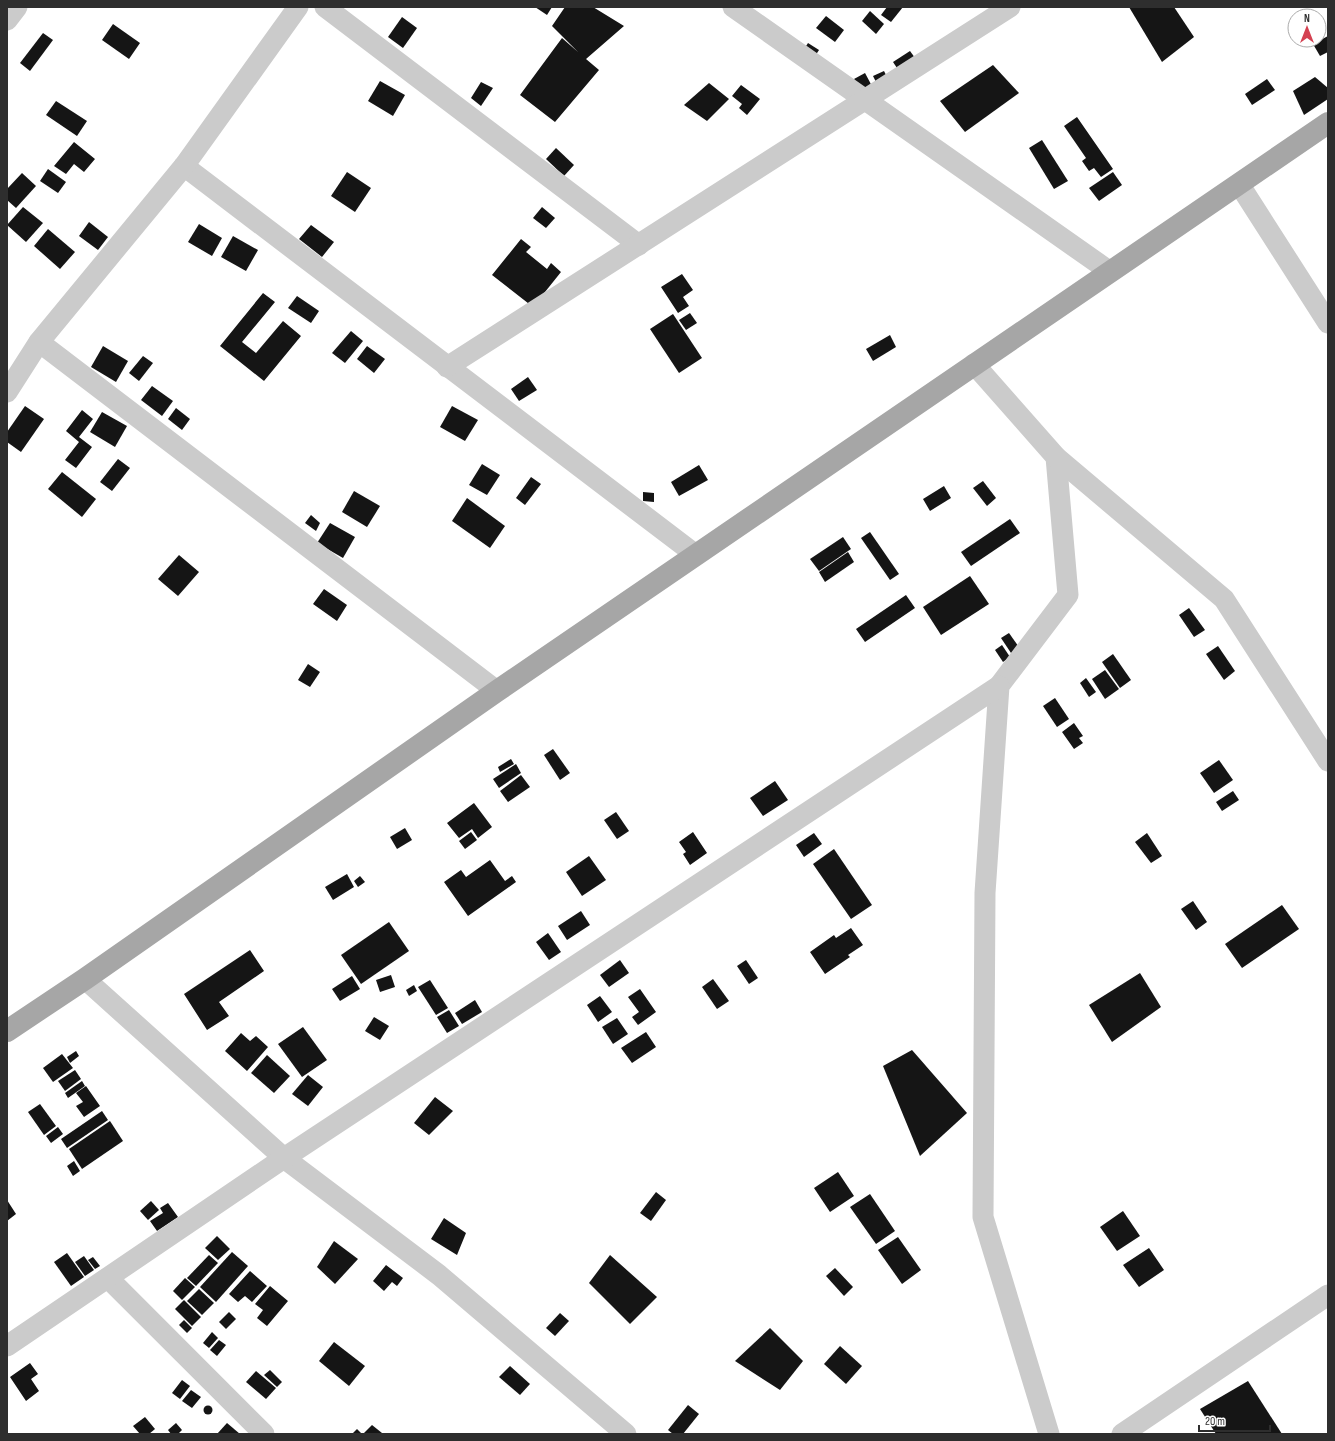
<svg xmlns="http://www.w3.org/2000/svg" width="1335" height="1441" font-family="'Sofia Sans Condensed',sans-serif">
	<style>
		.building { fill: #151515 }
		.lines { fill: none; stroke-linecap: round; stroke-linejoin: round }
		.minor { stroke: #cbcbcb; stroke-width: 21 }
		.primary { stroke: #a6a6a6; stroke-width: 22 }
	</style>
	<rect width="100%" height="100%" fill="#fff"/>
	<g class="building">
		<polygon points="535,7 552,7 547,15"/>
		<polygon points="565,7 593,7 624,26 586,59 599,70 555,122 520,95 562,38 578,52 552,26"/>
		<polygon points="887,7 903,7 891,22 881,15"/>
		<polygon points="1129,7 1174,7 1194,37 1162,62"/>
		<polygon points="870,11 884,24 876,34 862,21"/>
		<polygon points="826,16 844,30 835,42 816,28"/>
		<polygon points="402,17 417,28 403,48 388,37"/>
		<polygon points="113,24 140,43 129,59 102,40"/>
		<polygon points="43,33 53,40 30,71 20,63"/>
		<polygon points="1328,36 1328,52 1320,56 1313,44"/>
		<polygon points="808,43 819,50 808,67 797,60"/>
		<polygon points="910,51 918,62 901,74 893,62"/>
		<polygon points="993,65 1019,93 965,132 940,101"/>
		<polygon points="884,71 890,83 879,88 873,76"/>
		<polygon points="865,73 873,88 862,94 854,79"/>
		<polygon points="1315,77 1328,88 1328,99 1304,115 1293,91"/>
		<polygon points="1267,79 1275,90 1252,105 1245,94"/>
		<polygon points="380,81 405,95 393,116 368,101"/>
		<polygon points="481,82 493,88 481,106 471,98"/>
		<polygon points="709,83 729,99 707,121 684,105"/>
		<polygon points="741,85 760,99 747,115 739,108 742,104 732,96"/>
		<polygon points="56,101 87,121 77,136 46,115"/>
		<polygon points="1077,117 1113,169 1101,177 1094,168 1089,171 1082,161 1086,158 1064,126"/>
		<polygon points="1042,140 1068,181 1054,189 1029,148"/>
		<polygon points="74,142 95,159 84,172 74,164 66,174 54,166"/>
		<polygon points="556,148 574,165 564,176 546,159"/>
		<polygon points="48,169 66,182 58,193 40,181"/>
		<polygon points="347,172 371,188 355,212 331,196"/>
		<polygon points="1113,172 1122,185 1099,201 1089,188"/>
		<polygon points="22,173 36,186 16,208 7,200 7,189"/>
		<polygon points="23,207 43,223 26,242 7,225"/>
		<polygon points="542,207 555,218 546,228 533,218"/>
		<polygon points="89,222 108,237 98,250 79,236"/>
		<polygon points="199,224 222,238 212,256 188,242"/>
		<polygon points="311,225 334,242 322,257 299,239"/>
		<polygon points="48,229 75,252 60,269 34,246"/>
		<polygon points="233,236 258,250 246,271 221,257"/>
		<polygon points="521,239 531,247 526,252 547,269 551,263 561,272 533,307 492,275"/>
		<polygon points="682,274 693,290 683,297 689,306 678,313 661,287"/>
		<polygon points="263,293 275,302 242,342 256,353 283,321 301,336 264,381 220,346"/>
		<polygon points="297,296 319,311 311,323 288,308"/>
		<polygon points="690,313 697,323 686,330 679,320"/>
		<polygon points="673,314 702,358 679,373 650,329"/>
		<polygon points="351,331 363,341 345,363 332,353"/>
		<polygon points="890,335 896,347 873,361 866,349"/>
		<polygon points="103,346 128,361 116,382 91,367"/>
		<polygon points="367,346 385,359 374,373 357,359"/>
		<polygon points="143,356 153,363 139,381 129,373"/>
		<polygon points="528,377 537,390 519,401 511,389"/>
		<polygon points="152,386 173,401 162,416 141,400"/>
		<polygon points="25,406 44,419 21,452 7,442 7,432"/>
		<polygon points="452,406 478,420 465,441 440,427"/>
		<polygon points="176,408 190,419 182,430 168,419"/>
		<polygon points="82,410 93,419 79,437 92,447 76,468 65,460 79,442 66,431"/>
		<polygon points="102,412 127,426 115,447 90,432"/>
		<polygon points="118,459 130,468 112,491 100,482"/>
		<polygon points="482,464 500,475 487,495 469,485"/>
		<polygon points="699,465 708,480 679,496 671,482"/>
		<polygon points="62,472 96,499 82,517 48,489"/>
		<polygon points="531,477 541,484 525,505 516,498"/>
		<polygon points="983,481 996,498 987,506 973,488"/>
		<polygon points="944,486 951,498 930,511 923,499"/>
		<polygon points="354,491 380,506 367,527 342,512"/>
		<polygon points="643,492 654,493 654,502 643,501"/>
		<polygon points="467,498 505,526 490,548 452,521"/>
		<polygon points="311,515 320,523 316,531 305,523"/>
		<polygon points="1010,519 1020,533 971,566 961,552"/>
		<polygon points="330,523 355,537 343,558 317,543"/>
		<polygon points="870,532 899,574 890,580 861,538"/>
		<polygon points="843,537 851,549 819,571 810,559"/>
		<polygon points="848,552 854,562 825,582 819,572"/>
		<polygon points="179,555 199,572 178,596 158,579"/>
		<polygon points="970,576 989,604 941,635 923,607"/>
		<polygon points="324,589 347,605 337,621 313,604"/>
		<polygon points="906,595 915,608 865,642 856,629"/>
		<polygon points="1189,608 1205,630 1194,637 1179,615"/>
		<polygon points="1009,633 1021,650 1013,656 1001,638"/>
		<polygon points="1002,645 1010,657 1003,662 995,650"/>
		<polygon points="1218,646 1235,671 1224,680 1206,654"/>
		<polygon points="1113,654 1131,680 1120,688 1102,662"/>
		<polygon points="308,664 320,672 310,687 298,680"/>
		<polygon points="1105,670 1119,689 1105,699 1092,679"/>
		<polygon points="1086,678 1096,692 1089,697 1080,683"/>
		<polygon points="1055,698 1069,719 1057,727 1043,706"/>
		<polygon points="1074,723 1083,736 1079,738 1083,743 1074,749 1062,732"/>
		<polygon points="553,749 570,773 560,780 544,755"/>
		<polygon points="511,759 514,764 500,772 498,767"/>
		<polygon points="1219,760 1233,780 1214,793 1200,773"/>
		<polygon points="516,764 521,773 499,788 493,779"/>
		<polygon points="521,775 530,787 508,802 500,791"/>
		<polygon points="775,781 788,800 763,816 750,798"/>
		<polygon points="1233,791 1239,800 1222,811 1216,802"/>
		<polygon points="474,803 492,827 478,838 472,829 459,838 447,823"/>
		<polygon points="616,812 629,831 617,839 604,820"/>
		<polygon points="405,828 412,840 397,849 390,837"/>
		<polygon points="471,832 477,840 465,849 459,841"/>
		<polygon points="693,832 707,853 690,865 683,854 686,852 679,842"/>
		<polygon points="814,833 822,844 804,857 796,845"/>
		<polygon points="1147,833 1162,856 1151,863 1135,842"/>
		<polygon points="834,849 872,905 851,919 813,864"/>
		<polygon points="589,856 606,880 582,896 566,872"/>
		<polygon points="490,860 505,881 512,876 516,882 468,916 444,882 461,870 466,877"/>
		<polygon points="347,874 354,887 333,900 325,887"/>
		<polygon points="360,876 365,882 358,887 354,881"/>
		<polygon points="1193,901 1207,922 1196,930 1181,909"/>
		<polygon points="1282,905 1299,929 1242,968 1225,944"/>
		<polygon points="581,911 590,925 567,940 558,926"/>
		<polygon points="389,922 409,951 361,984 341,955"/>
		<polygon points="851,928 863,945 848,955 850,957 825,974 810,952 834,935 836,938"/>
		<polygon points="548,933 561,952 549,960 536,942"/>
		<polygon points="250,950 264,971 219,1002 229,1016 207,1030 184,994"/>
		<polygon points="620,960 629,973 609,987 600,975"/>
		<polygon points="746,960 758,978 749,984 737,966"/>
		<polygon points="1140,973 1161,1007 1112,1042 1089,1005"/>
		<polygon points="391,975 395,987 380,992 376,980"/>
		<polygon points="352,976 360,989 340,1001 332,989"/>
		<polygon points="713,979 729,1001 717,1009 702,987"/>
		<polygon points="430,980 448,1008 436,1015 418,987"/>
		<polygon points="414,985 417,991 409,996 406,990"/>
		<polygon points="640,989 656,1012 638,1025 632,1017 639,1012 628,997"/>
		<polygon points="600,996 612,1012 598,1022 587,1005"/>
		<polygon points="475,1000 482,1012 462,1024 455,1013"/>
		<polygon points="449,1010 459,1026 447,1033 437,1017"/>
		<polygon points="374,1017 389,1026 380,1040 365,1031"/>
		<polygon points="617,1018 628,1034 613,1044 602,1027"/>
		<polygon points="303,1027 327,1060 302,1077 278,1044"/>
		<polygon points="646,1032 656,1047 632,1063 621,1048"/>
		<polygon points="241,1033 250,1041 256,1036 268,1047 247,1071 225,1051"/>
		<polygon points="912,1050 967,1113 920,1156 883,1066"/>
		<polygon points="76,1051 79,1056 70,1063 67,1057"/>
		<polygon points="62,1054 73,1068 53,1082 43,1068"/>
		<polygon points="267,1055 290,1076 274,1093 251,1073"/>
		<polygon points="75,1070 81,1079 65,1091 58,1081"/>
		<polygon points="308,1075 323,1087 308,1106 292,1094"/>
		<polygon points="82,1081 85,1086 68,1098 65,1093"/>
		<polygon points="86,1086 100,1106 84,1117 76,1106 83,1102 76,1093"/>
		<polygon points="435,1097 453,1111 429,1135 414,1123"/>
		<polygon points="40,1104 56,1126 44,1135 28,1112"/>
		<polygon points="102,1111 108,1120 67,1148 61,1139"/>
		<polygon points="110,1121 123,1141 82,1169 69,1149"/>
		<polygon points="58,1127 63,1134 51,1143 46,1136"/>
		<polygon points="74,1161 80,1171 73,1176 67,1166"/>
		<polygon points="838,1172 854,1196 830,1212 814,1188"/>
		<polygon points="656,1192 666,1200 651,1221 640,1213"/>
		<polygon points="870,1194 895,1231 876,1244 850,1207"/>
		<polygon points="7,1200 16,1214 7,1221"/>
		<polygon points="151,1201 159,1210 148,1220 140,1211"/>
		<polygon points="168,1203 178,1217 157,1231 150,1221 163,1213 160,1208"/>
		<polygon points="1123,1211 1140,1236 1117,1251 1100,1227"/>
		<polygon points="444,1218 466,1233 457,1255 431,1239"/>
		<polygon points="217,1236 230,1249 218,1260 205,1248"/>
		<polygon points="898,1237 921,1270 902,1284 878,1250"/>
		<polygon points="334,1241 358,1259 335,1284 317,1267"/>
		<polygon points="1149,1248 1164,1270 1139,1287 1123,1265"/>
		<polygon points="232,1252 248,1266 216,1302 200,1287"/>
		<polygon points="67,1253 84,1277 71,1286 54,1262"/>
		<polygon points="209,1255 218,1263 196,1286 187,1278"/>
		<polygon points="610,1255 657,1297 630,1324 589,1283"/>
		<polygon points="84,1256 94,1270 85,1276 75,1262"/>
		<polygon points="93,1257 100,1266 95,1269 88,1260"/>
		<polygon points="386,1265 403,1278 397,1286 392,1282 384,1291 373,1281"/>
		<polygon points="835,1268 853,1287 844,1296 826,1276"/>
		<polygon points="250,1271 267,1286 252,1302 245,1296 238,1302 229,1294"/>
		<polygon points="185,1278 195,1287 182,1300 173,1291"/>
		<polygon points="270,1286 288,1301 267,1326 257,1318 263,1310 255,1304"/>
		<polygon points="199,1289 214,1303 202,1315 187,1301"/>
		<polygon points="184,1300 201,1317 192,1326 175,1309"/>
		<polygon points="229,1312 236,1319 226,1329 219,1322"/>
		<polygon points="560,1313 569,1321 555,1336 546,1328"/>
		<polygon points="184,1320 192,1328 187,1333 179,1325"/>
		<polygon points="770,1328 803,1361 780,1390 735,1361"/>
		<polygon points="212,1332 218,1338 209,1348 203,1343"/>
		<polygon points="219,1340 226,1345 217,1356 210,1350"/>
		<polygon points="334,1342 365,1366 349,1386 319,1361"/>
		<polygon points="840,1346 862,1366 846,1384 824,1364"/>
		<polygon points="30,1363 38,1374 31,1379 39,1391 26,1401 10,1377"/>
		<polygon points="510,1366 530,1384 520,1395 499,1377"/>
		<polygon points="270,1370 282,1382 277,1387 264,1375"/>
		<polygon points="256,1371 276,1388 266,1399 246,1382"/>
		<polygon points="182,1380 190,1386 180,1399 172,1393"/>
		<polygon points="1248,1381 1282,1434 1216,1434 1200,1409"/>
		<polygon points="191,1390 201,1397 192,1408 182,1401"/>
		<polygon points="688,1405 699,1414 683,1434 673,1434 668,1430"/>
		<circle cx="208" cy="1410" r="4.5"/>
		<polygon points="145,1417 155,1429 149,1434 140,1434 133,1426"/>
		<polygon points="176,1423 182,1430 178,1434 171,1434 168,1430"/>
		<polygon points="227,1423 240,1434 217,1434"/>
		<polygon points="372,1425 382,1433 381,1434 363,1434"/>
		<polygon points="357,1429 362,1434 352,1434"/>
	</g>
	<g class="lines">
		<g class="minor">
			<polyline points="325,7 639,245"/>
			<polyline points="733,7 1109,271"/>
			<polyline points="7,20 17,7"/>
			<polyline points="184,166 696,555"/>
			<polyline points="1239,184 1328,323"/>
			<polyline points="39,342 497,691"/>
			<polyline points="974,364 1056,457 1068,595 999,686 985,893 983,1217 1049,1434"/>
			<polyline points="447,367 1010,7"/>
			<polyline points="7,392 39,342 184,166 298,7"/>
			<polyline points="1056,457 1224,599 1328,761"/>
			<polyline points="85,979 284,1158 439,1275 626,1434"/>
			<polyline points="108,1278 264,1434"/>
			<polyline points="7,1346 284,1158 999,686"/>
			<polyline points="1122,1434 1328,1295"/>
		</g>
		<polyline class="primary" points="7,1031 85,979 497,691 1328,123"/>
	</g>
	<rect width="1335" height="1441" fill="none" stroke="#2e2e2e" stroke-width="16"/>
	<g transform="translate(1307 28)"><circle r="19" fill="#ffffff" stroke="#ababab"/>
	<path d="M0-3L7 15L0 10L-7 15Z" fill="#d44151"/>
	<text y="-6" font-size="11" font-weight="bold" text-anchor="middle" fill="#2e2e2e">N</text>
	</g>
	<path d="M1199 1425v6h71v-6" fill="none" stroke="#2e2e2e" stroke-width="2"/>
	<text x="1205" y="1425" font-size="12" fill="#2e2e2e" stroke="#ffffff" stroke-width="3" paint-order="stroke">20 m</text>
</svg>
